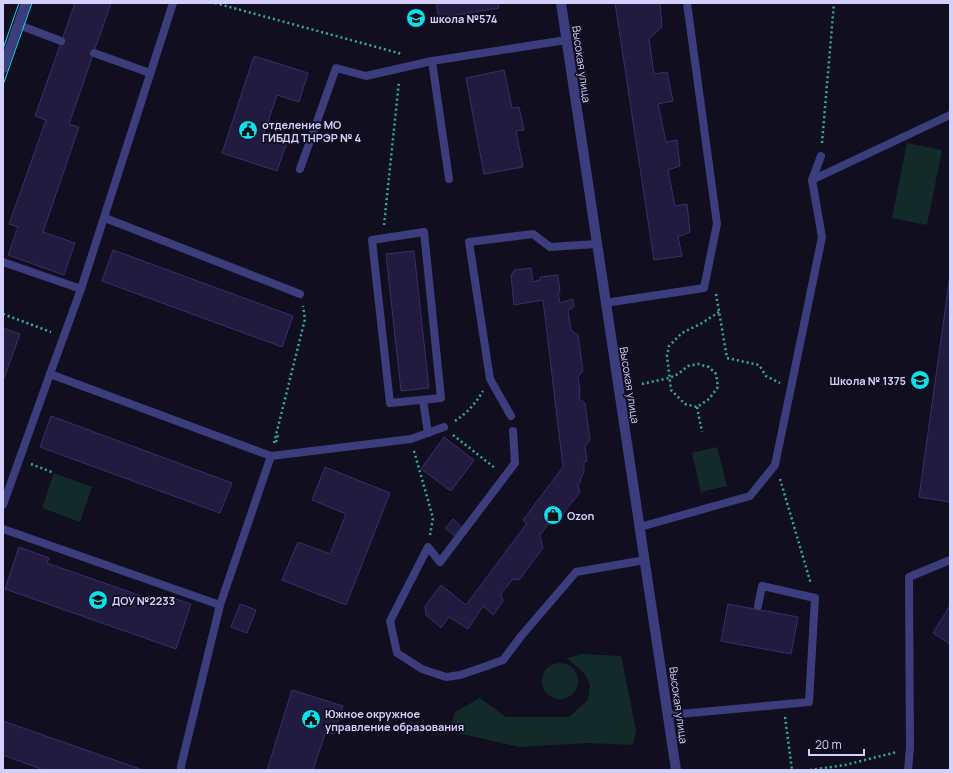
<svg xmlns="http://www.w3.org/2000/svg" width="953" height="773" font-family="Manrope,sans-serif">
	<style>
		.green { fill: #122a28 }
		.building { fill: #211b40; stroke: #382f6b }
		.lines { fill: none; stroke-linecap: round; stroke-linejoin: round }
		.path { stroke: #35ac9f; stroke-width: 2.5; stroke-dasharray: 2 3; stroke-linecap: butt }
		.service { stroke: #3c3d7d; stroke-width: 8 }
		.minor { stroke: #3c3d7d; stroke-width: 10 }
		.tertiary { stroke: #3c3d7d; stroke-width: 10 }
		.tram { stroke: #0edfeb; stroke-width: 1 }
		.labels { text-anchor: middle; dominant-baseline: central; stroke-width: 3.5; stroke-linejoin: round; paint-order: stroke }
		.poi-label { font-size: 11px; font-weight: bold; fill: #d3d0fc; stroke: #110e20; text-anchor: start }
		.street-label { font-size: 11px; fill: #d3d0fc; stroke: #110e20 }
	</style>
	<rect width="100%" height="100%" fill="#110e20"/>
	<g class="green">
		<polygon points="907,143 942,150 927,225 892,218"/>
		<polygon points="717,447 727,486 701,492 692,453"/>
		<polygon points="54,473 92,487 80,522 42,508"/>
		<polygon points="582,654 621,656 636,730 633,745 587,743 519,747 449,731 455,712 480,698 506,717 569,717 588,700 590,684 584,673 567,658"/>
		<circle cx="560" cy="681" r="18"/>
	</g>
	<g class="building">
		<polygon points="75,3 111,3 69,124 79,127 43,232 75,243 64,275 8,255 18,227 9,224 46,120 35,116"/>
		<polygon points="436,3 498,3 499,8 439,18"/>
		<polygon points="615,3 660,3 662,27 649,39 654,74 667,72 673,101 658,104 666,142 677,140 680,166 668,170 675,206 687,204 690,232 678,237 682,256 654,260"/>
		<polygon points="254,56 308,73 299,102 277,95 264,134 287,142 277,171 222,153"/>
		<polygon points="504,70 512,108 519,107 524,130 516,131 523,167 484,174 466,78"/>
		<polygon points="113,250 293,316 282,347 102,281"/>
		<polygon points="414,251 429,388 401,391 386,254"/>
		<polygon points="531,268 533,282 540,280 540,277 558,275 560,292 558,293 560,303 573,299 574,306 568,311 571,330 578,335 583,371 578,377 580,392 579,399 585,403 590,440 585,446 587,461 584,462 584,472 580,480 581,481 578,485 580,492 556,523 550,522 540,535 543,548 519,580 513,579 501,594 503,601 493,615 483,606 468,629 449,617 441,628 426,615 425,606 441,585 466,605 527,523 523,520 563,467 543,300 514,305 511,276 514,270"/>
		<polygon points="950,275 950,502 919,497"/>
		<polygon points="3,328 20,334 3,381"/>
		<polygon points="51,416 232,483 220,513 40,447"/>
		<polygon points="444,437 474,460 451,491 421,469"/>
		<polygon points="325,467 390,493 346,605 282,580 298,542 330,554 346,514 312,500"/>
		<polygon points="453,519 462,527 455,536 445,528"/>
		<polygon points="19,547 49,558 47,563 167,605 170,597 191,604 176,649 5,589"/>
		<polygon points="240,604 256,610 247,633 231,627"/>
		<polygon points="728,604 798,617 791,654 721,641"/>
		<polygon points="949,607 950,608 950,644 933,633"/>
		<polygon points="292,690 343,706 334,734 326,731 313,770 267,770"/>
		<polygon points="3,721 143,770 44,770 3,755"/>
	</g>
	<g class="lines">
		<g class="path">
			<polyline points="215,3 402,54"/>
			<polyline points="822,143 834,3"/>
			<polyline points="384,225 399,81"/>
			<polyline points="716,294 727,358 759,365 766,376 780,383"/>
			<polyline points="3,314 51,332"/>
			<polyline points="642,384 669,378 678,374 688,366 698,364 709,367 716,374 718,387 709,399 697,407 685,404 671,390 667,356 669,346 682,333 702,323 719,312"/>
			<polyline points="697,407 702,432"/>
			<path d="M455,421C467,413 476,403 483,391"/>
			<polyline points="453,435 495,468"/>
			<polyline points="276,442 278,435"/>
			<polyline points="274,443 305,319 303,306"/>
			<polyline points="414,451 433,518 430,535"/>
			<polyline points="31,464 54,473"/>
			<polyline points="780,479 811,584"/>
			<polyline points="785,717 792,770"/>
			<polyline points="810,770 845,765 897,752"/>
		</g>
		<g class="service">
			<polyline points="19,25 61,41"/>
			<polyline points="94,53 150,73"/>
			<polyline points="300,169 336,68 366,76 432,61"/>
			<polyline points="449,179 432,61 566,40"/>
			<polyline points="812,180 950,115"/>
			<polyline points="105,218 300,294"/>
			<polygon points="424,232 441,398 390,403 372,240"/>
			<polyline points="3,262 81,289 173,3"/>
			<polyline points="81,289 50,374 271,456 220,605 181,766 181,770"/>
			<polyline points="605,303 704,288 717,224 687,3"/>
			<polyline points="423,400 428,433"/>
			<polyline points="511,416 490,379 469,242 533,234 550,247 596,244"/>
			<polyline points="513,431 515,463 440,562 428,547 390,621 397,653 422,669 446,677 460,675 484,667 503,660 522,635 576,572 645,560"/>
			<polyline points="271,456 411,439 444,427"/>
			<polyline points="3,505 50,374"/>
			<polyline points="640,527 750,496 775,465 822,237 812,180 821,156"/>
			<polyline points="3,529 220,605"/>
			<polyline points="669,715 809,702 815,598 762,586 758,606"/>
			<polyline points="908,770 910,748 909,577 950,560"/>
		</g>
		<polyline class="minor" points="561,3 676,770"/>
		<polyline class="tertiary" points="3,68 26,3"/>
		<g class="tram">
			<polyline points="3,49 19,3"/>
			<polyline points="3,85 32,3"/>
		</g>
	</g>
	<defs>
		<symbol id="school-disc" viewBox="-11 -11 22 22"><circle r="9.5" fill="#0edfeb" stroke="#110e20"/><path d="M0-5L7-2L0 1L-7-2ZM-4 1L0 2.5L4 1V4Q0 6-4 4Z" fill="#111"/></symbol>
		<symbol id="civic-disc" viewBox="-11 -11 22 22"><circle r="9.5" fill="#0edfeb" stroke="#110e20"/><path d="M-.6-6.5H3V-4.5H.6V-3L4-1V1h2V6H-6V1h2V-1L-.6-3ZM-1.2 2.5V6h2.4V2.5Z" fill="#111"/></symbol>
		<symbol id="shop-disc" viewBox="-11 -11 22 22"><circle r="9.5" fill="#0edfeb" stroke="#110e20"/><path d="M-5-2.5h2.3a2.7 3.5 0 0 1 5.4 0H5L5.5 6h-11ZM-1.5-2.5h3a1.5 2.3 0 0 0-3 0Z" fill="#111"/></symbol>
	</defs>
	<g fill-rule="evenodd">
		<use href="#school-disc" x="405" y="7" width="22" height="22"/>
		<use href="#civic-disc" x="237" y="119" width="22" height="22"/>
		<use href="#school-disc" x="909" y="369" width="22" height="22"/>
		<use href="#shop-disc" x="542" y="504" width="22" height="22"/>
		<use href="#school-disc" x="87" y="589" width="22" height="22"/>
		<use href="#civic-disc" x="300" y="708" width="22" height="22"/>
	</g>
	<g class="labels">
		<g class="poi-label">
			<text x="430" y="18">школа №574</text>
			<text x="262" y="124">отделение МО<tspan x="262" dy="13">ГИБДД ТНРЭР № 4</tspan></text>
			<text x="906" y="380" text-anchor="end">Школа № 1375</text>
			<text x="567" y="515">Ozon</text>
			<text x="112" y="600">ДОУ №2233</text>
			<text x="325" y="713">Южное окружное<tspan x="325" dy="13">управление образования</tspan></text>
		</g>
		<g class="street-label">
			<text transform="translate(582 64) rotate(82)">Высокая улица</text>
			<text transform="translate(630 385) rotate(81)">Высокая улица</text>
			<text transform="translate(679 705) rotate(82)">Высокая улица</text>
		</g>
	</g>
	<rect width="953" height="773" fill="none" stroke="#d3d0fc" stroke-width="8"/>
	<path d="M809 749v6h55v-6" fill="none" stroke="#d3d0fc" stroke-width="2"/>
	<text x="815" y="749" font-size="12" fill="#d3d0fc" stroke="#110e20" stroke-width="3" paint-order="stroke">20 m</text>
</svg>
